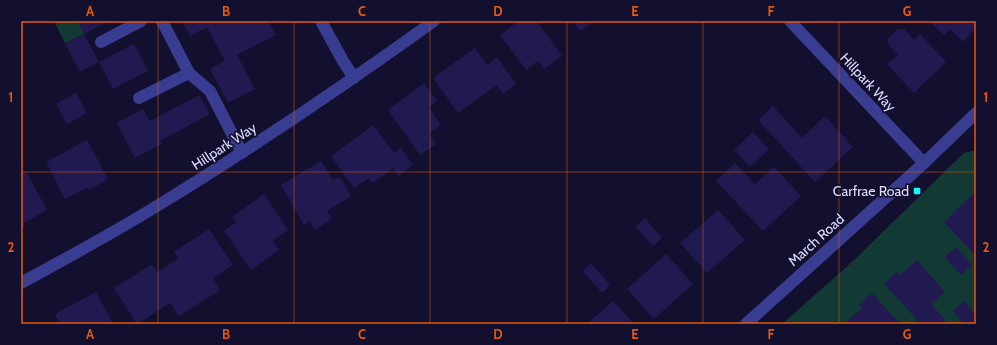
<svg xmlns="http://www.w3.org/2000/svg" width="997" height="345" font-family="Cabin,sans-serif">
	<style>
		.green { fill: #123934 }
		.building { fill: #201a51 }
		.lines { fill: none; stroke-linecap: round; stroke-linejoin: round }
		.minor { stroke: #383d91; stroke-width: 12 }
		.grid { fill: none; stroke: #e8590c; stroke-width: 1; stroke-opacity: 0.55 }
		.poi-dot { fill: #09ffff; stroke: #12102e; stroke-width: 1.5 }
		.labels { text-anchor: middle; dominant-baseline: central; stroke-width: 3.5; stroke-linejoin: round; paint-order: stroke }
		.street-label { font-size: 14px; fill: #deddff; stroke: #12102e }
		.poi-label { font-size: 14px; fill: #deddff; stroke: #12102e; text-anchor: end }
		.neatline { fill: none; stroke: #e8590c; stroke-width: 1.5 }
		.grid-label { font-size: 13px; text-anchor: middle; font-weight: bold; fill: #e8590c }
	</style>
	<rect width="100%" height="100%" fill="#12102e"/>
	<g class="green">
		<polygon points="54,21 78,21 84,34 65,43"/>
		<polygon points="976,150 976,324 782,324 851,263 964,153"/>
	</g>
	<g class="building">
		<polygon points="78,21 109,21 84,34 99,62 80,72 65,43 84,34"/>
		<polygon points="182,21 216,21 216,22 218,21 268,21 276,35 237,55 255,89 228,103 210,69 225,61 207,27 190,36"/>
		<polygon points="519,21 537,21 562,56 544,69 538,61 526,70 500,35"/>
		<polygon points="572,21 594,21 580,31"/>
		<polygon points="929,21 976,21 976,28 963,42 950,29 944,35"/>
		<polygon points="898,29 904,29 914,40 920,34 946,62 914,93 887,64 898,55 888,44 888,38"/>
		<polygon points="134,44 148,71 113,89 99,62"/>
		<polygon points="475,48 487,65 497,57 516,84 503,94 497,85 458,113 433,78"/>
		<polygon points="424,83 437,101 429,107 441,125 429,134 436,144 420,155 388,110"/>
		<polygon points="76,93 87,113 67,124 56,104"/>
		<polygon points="199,95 210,114 160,141 162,144 135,158 117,123 143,109 150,121"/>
		<polygon points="773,106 802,138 825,116 853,147 815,182 758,120"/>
		<polygon points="373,125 394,153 401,148 413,165 398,176 393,168 372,183 369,178 354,188 331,156"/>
		<polygon points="753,132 769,149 750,167 734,150"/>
		<polygon points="87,140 108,179 89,190 88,187 65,199 46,162"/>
		<polygon points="321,161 333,180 340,177 351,196 327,211 332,219 315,230 310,221 304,225 281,185"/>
		<polygon points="735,163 755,184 774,167 801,196 763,231 716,181"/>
		<polygon points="26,171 47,210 24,223 25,226 21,228 21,173"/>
		<polygon points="976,191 976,256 944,222"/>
		<polygon points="264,194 288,230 273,241 279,250 251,270 224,231 236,222 232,217"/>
		<polygon points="718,210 745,240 707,273 680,243"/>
		<polygon points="645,218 662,238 653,246 636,227"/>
		<polygon points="209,229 233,265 213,278 220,290 179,316 170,303 137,324 114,288 152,264 157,272 178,259 174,252"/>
		<polygon points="956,247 972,265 961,275 945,257"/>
		<polygon points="666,254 693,284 654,319 627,289"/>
		<polygon points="917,260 945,292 931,304 946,321 942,324 921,324 884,284 897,271 900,275"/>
		<polygon points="591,263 610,285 602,293 583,271"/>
		<polygon points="96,292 113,324 60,324 55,314"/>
		<polygon points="872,293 900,324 847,324 846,322 862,308 859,305"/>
		<polygon points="613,301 634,324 587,324 594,318"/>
		<polygon points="964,301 976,315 976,324 964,324 953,311"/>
	</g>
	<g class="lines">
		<g class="minor">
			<polyline points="162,21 189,73 210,91 242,153"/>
			<polyline points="321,21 343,61 354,78"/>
			<polyline points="790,21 924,163"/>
			<polyline points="101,42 141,21"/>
			<polyline points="139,98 189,73"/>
			<path d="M21,283C63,260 106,237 147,212C246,152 341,88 434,21"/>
			<polyline points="746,324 924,163 976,113"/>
		</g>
	</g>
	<path class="grid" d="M158,21V324M294,21V324M430,21V324M567,21V324M703,21V324M839,21V324M21,172H976"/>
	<rect class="poi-dot" x="913" y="187" width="8" height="8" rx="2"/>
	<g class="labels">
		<g class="street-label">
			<text transform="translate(868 82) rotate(47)">Hillpark Way</text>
			<text transform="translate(224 146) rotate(-33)">Hillpark Way</text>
			<text transform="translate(816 240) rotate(-42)">March Road</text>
		</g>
		<g class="poi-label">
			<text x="909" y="191">Carfrae Road</text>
		</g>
	</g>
	<rect width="997" height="345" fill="none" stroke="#12102e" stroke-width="44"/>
	<rect x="22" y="22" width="953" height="301" class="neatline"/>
	<g class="grid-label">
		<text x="90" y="16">A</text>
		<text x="226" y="16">B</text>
		<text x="362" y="16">C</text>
		<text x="498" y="16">D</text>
		<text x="635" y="16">E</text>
		<text x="771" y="16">F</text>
		<text x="907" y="16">G</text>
		<text x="11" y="102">1</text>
		<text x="986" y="102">1</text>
		<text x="11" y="252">2</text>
		<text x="986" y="252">2</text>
		<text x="90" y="339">A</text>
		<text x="226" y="339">B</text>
		<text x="362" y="339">C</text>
		<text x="498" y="339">D</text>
		<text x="635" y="339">E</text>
		<text x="771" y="339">F</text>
		<text x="907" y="339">G</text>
	</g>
</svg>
